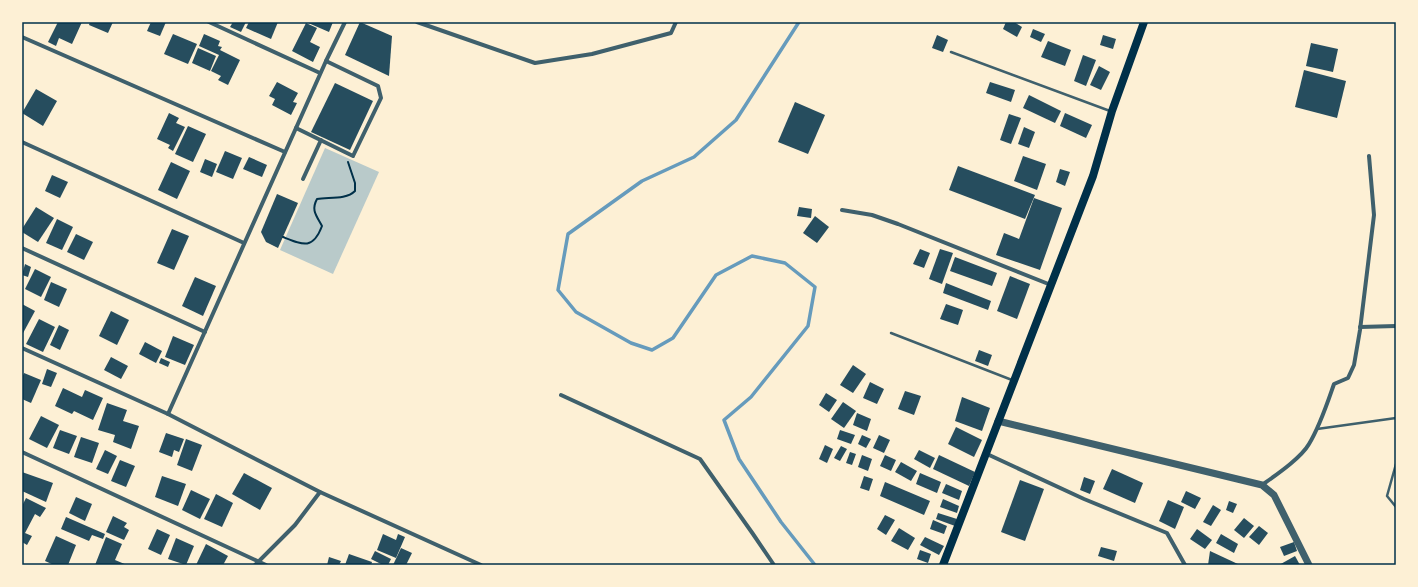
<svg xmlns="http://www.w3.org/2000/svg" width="1418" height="587" font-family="'PT Serif',serif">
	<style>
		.green { fill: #b9caca }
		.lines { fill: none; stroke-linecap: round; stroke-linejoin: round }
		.stream { stroke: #669bbc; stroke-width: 3.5 }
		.building { fill: #264d5e }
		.path { stroke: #003049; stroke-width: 2 }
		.service { stroke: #3f606c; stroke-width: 2.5 }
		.minor { stroke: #3f606c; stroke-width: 4 }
		.tertiary { stroke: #3f606c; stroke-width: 7 }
		.primary { stroke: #003049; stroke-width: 8 }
		.neatline { fill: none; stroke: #003049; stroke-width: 1.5 }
	</style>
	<rect width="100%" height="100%" fill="#fdf0d5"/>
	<polygon class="green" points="325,148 379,172 333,274 280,250"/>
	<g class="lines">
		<polyline class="stream" points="799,22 736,120 694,157 642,181 568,234 558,290 576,312 631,343 652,350 673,338 716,275 752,256 785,263 815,287 808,326 751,397 724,420 739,459 781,522 815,565"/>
	</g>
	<g class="building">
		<polygon points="58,22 82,22 72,44 59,38 56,46 48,42"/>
		<polygon points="90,22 113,22 108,33 89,25"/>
		<polygon points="151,22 166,22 160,36 147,31"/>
		<polygon points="233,22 246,22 241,32 230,27"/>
		<polygon points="249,22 278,22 271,39 246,28"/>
		<polygon points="306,22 333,22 329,32"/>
		<polygon points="360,22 392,36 389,76 345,55"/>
		<polygon points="1006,22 1014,22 1022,27 1017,37 1003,29"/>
		<polygon points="306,23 317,28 310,42 320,47 313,62 292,51 299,37 303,39 299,37"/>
		<polygon points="1033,29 1045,34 1041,42 1030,37"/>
		<polygon points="173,34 197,44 188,64 164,54"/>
		<polygon points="204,34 220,41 218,46 222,47 220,50 240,60 228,85 218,80 221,76 211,71 219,55 199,46"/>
		<polygon points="937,35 948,40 943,52 932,48"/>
		<polygon points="1103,35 1116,39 1113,49 1100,45"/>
		<polygon points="1048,41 1071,50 1065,66 1041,57"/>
		<polygon points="1311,43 1338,49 1333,72 1306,66"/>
		<polygon points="198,48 216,56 210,71 192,63"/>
		<polygon points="1083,55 1096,60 1086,86 1074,81"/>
		<polygon points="1099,66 1110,72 1101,90 1090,85"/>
		<polygon points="1304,70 1346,81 1337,118 1295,107"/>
		<polygon points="277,82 298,93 293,102 297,103 291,115 272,105 275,99 269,96"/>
		<polygon points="990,82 1015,90 1011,102 986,93"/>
		<polygon points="335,83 373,101 350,150 311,132"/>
		<polygon points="36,89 57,101 43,126 22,113"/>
		<polygon points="1029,95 1061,111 1055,123 1023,108"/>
		<polygon points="795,102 825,115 808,154 778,142"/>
		<polygon points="169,113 179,118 176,123 185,127 173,151 168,148 170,145 157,139"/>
		<polygon points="1065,113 1092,125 1086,138 1060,126"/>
		<polygon points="1009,114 1021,118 1011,144 1000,140"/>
		<polygon points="188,126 206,134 193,162 175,154"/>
		<polygon points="1024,127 1035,132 1029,148 1018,144"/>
		<polygon points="225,151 242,158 233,179 216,172"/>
		<polygon points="1023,156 1046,164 1037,190 1014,181"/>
		<polygon points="249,157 267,165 262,177 243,169"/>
		<polygon points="205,159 217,164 212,177 200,172"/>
		<polygon points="171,162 190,171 177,199 158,190"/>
		<polygon points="958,166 1035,195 1025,219 949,190"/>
		<polygon points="1060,169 1070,172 1065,186 1056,182"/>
		<polygon points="52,175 68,182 60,198 45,191"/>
		<polygon points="277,194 298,203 278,248 266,242 261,232"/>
		<polygon points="1034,198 1062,208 1040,270 996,255 1004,233 1019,239"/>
		<polygon points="36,207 54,218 38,242 22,232 22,229"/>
		<polygon points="799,207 812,209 811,218 797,216"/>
		<polygon points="815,216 829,227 817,243 803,233"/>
		<polygon points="57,219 73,227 62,250 46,243"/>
		<polygon points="172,229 189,236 174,270 157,263"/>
		<polygon points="76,234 93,242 84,260 67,252"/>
		<polygon points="920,249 930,253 924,268 913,264"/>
		<polygon points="940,249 953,253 942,284 929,279"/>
		<polygon points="955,257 997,273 992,286 950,271"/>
		<polygon points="25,264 31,267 28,277 22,275"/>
		<polygon points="35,269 51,277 41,297 25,289"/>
		<polygon points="1010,276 1030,284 1017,319 997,311"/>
		<polygon points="195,277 216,286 203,316 182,306"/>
		<polygon points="51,282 67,289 59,307 44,300"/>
		<polygon points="946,283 991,301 988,310 943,293"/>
		<polygon points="22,304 35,311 22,335"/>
		<polygon points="946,304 963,310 958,325 940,319"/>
		<polygon points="111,311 129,320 117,345 99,336"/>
		<polygon points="39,319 55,327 43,352 26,344"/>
		<polygon points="59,325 69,330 60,350 50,345"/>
		<polygon points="173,336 194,345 185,365 165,357"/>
		<polygon points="145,342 162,351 156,363 139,354"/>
		<polygon points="979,350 992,355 988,366 975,361"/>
		<polygon points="111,357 128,366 121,379 104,370"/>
		<polygon points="161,358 170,362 168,367 159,363"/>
		<polygon points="853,365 866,374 853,393 840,385"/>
		<polygon points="47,369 57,373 51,387 42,384"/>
		<polygon points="24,373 41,380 31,403 22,399 22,378"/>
		<polygon points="870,382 884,389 877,404 863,398"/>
		<polygon points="63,388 82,397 85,390 103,398 93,420 74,411 72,414 55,406"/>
		<polygon points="905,391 921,396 914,415 898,409"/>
		<polygon points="826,393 837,400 829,412 819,405"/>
		<polygon points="962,397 990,408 982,431 955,421"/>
		<polygon points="843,402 856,411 844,428 831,419"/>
		<polygon points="107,403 127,410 123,421 139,426 131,449 113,442 115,435 98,430"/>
		<polygon points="857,413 871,419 867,431 853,425"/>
		<polygon points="41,416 59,425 47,448 29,439"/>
		<polygon points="956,427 982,440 974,457 948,444"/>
		<polygon points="60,430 77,436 69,454 53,448"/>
		<polygon points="840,430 855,435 851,444 837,439"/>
		<polygon points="166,433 184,439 179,452 174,450 172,457 159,452"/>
		<polygon points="862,435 871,439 866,448 858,444"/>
		<polygon points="879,435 890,440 884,453 873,448"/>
		<polygon points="81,437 99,443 92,463 74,457"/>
		<polygon points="186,439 202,445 192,471 177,465"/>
		<polygon points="825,445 833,449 827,463 819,459"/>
		<polygon points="841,446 847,449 840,461 834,458"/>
		<polygon points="105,450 117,456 108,474 96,469"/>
		<polygon points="919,450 935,458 930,468 914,459"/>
		<polygon points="850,452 856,454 852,465 846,463"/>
		<polygon points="862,455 872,459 868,471 858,467"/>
		<polygon points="885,455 896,460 891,471 880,466"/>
		<polygon points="939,455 975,472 969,486 933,469"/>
		<polygon points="120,460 135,466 126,487 111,481"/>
		<polygon points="901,462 917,471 911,481 895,472"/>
		<polygon points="1112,469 1143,483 1135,503 1103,489"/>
		<polygon points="22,472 53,483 46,502 22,491"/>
		<polygon points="244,473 272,488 260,510 232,494"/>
		<polygon points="920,473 941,482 937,493 916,484"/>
		<polygon points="162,476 186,484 178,506 155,497"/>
		<polygon points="864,476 873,479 869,491 860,488"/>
		<polygon points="1084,477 1095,481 1090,494 1080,490"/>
		<polygon points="1020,480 1044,489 1025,541 1001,532"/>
		<polygon points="885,482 930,501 924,515 880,496"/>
		<polygon points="946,484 962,491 959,500 942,493"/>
		<polygon points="191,490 210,499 200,519 182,510"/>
		<polygon points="1186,491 1201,498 1195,509 1181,502"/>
		<polygon points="216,494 233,503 222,527 204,519"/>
		<polygon points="76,497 92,504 85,521 69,513"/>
		<polygon points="26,498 46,508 40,517 35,514 25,533 32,536 27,545 22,542 22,506"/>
		<polygon points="943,499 959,506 957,513 940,507"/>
		<polygon points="1168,500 1184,507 1175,529 1159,521"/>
		<polygon points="1229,501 1237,504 1233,513 1226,510"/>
		<polygon points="1213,505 1221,510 1211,526 1203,522"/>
		<polygon points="938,513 957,519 955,526 936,519"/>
		<polygon points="885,515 895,520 886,535 877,529"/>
		<polygon points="113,516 127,523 124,527 129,530 124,540 106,532"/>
		<polygon points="66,517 105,534 103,539 92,535 89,541 61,529"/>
		<polygon points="1244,518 1254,526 1244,538 1234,530"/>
		<polygon points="933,520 947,526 944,534 930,529"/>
		<polygon points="1259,526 1268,533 1259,545 1249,537"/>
		<polygon points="899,528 915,538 908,550 891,541"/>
		<polygon points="157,529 170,535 161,555 148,549"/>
		<polygon points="1197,529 1212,540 1205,549 1190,539"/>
		<polygon points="383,534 396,540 398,534 405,537 396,558 377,550"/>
		<polygon points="1221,534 1238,544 1234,553 1216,543"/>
		<polygon points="56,536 76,545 68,565 54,565 45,561"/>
		<polygon points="106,537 122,544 115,560 127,565 95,565"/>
		<polygon points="925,537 944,546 939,555 920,545"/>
		<polygon points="176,538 194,546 186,565 168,559"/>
		<polygon points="1294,542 1297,551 1284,556 1280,547"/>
		<polygon points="206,544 228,556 223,565 196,565"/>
		<polygon points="1101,547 1117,551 1114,561 1098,556"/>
		<polygon points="401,548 412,553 406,565 393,565"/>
		<polygon points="920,550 931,554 928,563 917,559"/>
		<polygon points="375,551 391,559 388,565 383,565 371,559"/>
		<polygon points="1210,551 1240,565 1208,565"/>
		<polygon points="349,554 372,562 371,565 345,565"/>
		<polygon points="1295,556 1300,565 1279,565"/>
		<polygon points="329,557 341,561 339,565 327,565"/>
	</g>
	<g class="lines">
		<path class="path" d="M283,237C303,245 313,250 322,226C316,215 311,210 317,199C329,197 346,200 355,191V183L348,162"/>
		<g class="service">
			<polyline points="951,52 1110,111"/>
			<polyline points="891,333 1012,380"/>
			<polyline points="1317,429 1396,418"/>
			<polyline points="1396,464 1387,496 1396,507"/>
		</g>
		<g class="minor">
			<polyline points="209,22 320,73"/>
			<polyline points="417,22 535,63 592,54 671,33 676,22"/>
			<polyline points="22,37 285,152"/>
			<polyline points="296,128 353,156 381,98 378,86 326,61"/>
			<polyline points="22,142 244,243"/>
			<polyline points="303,179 321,140"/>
			<polyline points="842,210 872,215 898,224 1051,285"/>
			<polyline points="22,248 205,332"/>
			<polyline points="1360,327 1396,326"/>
			<polyline points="22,348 168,414 320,492 481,565"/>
			<polyline points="561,395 700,459 753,534 774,565"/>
			<polyline points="168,414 326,61 345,22"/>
			<polyline points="22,452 266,565"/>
			<polyline points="987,454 1084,499 1167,533 1185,565"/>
			<path d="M1262,485C1276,475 1301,458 1309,444C1320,426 1327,404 1334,384L1348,378L1354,365L1360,330L1374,215L1369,156"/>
			<polyline points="255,565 295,525 320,492"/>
		</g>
		<polyline class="tertiary" points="998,421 1262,485 1274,495 1309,565"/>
		<polyline class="primary" points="943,565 1093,176 1112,111 1144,22"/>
	</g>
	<rect width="1418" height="587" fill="none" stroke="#fdf0d5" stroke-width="46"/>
	<rect x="23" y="23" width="1372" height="541" class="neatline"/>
</svg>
